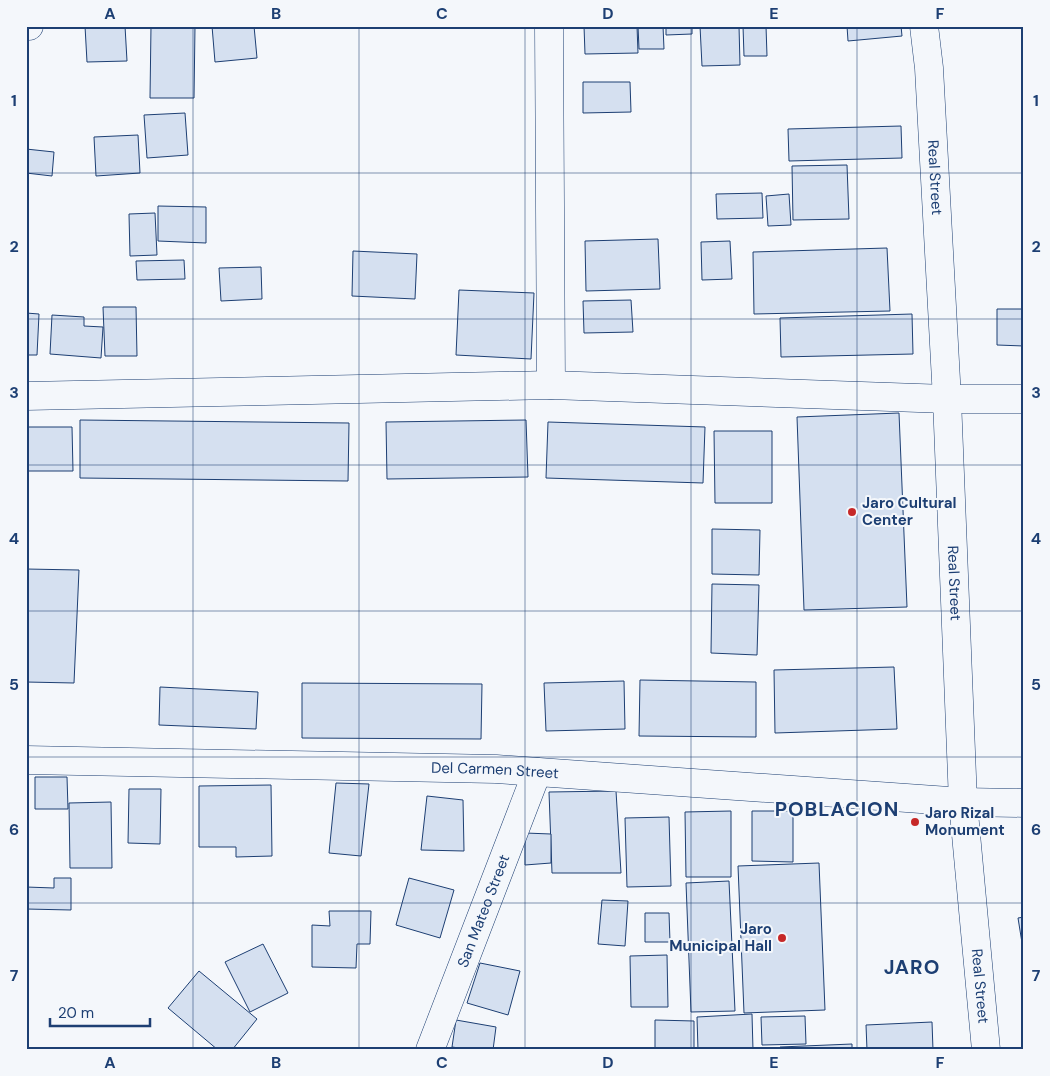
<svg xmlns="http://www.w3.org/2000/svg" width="1050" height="1076" font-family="'DM Sans',sans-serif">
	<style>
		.building { fill: #d5e0f0; stroke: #1d3f73 }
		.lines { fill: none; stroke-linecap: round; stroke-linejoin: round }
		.minor-casing { stroke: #1d3f73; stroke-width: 29 }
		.tertiary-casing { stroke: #1d3f73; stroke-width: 29 }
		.secondary-casing { stroke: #1d3f73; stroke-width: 29 }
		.minor { stroke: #f4f7fb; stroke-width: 28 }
		.tertiary { stroke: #f4f7fb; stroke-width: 28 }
		.secondary { stroke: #f4f7fb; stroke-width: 28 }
		.grid { fill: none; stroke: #1d3f73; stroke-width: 1; stroke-opacity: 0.55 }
		.poi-dot { fill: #c62828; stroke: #f4f7fb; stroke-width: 2 }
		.labels { text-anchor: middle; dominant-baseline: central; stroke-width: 4; stroke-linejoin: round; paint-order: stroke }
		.street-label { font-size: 15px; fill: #1d3f73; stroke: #f4f7fb }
		.poi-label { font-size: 15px; font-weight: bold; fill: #1d3f73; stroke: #f4f7fb; text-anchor: start }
		.district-label { font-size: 20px; font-weight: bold; letter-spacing: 1px; fill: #1d3f73; stroke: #f4f7fb }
		.neatline { fill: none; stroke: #1d3f73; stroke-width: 2 }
		.grid-label { font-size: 16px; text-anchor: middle; font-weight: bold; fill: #1d3f73 }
	</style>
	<rect width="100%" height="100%" fill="#f4f7fb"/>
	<g class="building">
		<polygon points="85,26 125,26 127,61 87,62"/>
		<polygon points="151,26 195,26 194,98 150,98"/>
		<polygon points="212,26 254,26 257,58 215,62"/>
		<polygon points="584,26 637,26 638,53 585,54"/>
		<polygon points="638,26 663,26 664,49 639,49"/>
		<polygon points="666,26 692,26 692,34 666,35"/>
		<polygon points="700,26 739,26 740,65 702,66"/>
		<polygon points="743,26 766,26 767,56 744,56"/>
		<polygon points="847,26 901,26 902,36 848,41"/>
		<polygon points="583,82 630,82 631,112 583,113"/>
		<polygon points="185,113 188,155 147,158 144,115"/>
		<polygon points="901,126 902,158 789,161 788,129"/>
		<polygon points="138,135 140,173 96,176 94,137"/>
		<polygon points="26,149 54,152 52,176 26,173"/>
		<polygon points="847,165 849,219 793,220 792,166"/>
		<polygon points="762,193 763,218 717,219 716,194"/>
		<polygon points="789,194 791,225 768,226 766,196"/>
		<polygon points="158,206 206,207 206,243 158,241"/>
		<polygon points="155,213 157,255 130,256 129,214"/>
		<polygon points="658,239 660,289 586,291 585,241"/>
		<polygon points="730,241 732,279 702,280 701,242"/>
		<polygon points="887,248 890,311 754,314 753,252"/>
		<polygon points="353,251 417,254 415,299 352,296"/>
		<polygon points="184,260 185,279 137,280 136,261"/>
		<polygon points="261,267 262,299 221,301 219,268"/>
		<polygon points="459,290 534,293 531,359 456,355"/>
		<polygon points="631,300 633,332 584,333 583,301"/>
		<polygon points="103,307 136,307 137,356 105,356"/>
		<polygon points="997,309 1024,309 1024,346 997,345"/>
		<polygon points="26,313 39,314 37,355 26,355"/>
		<polygon points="912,314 913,354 781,357 780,318"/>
		<polygon points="52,315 84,317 84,326 103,327 101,358 50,354"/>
		<polygon points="899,413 907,607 804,610 797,417"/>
		<polygon points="80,420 349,423 348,481 80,478"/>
		<polygon points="526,420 528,477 387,479 386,422"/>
		<polygon points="548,422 705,427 703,483 546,478"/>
		<polygon points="26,427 72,427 73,471 26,471"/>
		<polygon points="714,431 772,431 772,503 715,503"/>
		<polygon points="712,529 760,530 759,575 712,574"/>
		<polygon points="26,569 79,570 74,683 26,682"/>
		<polygon points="712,584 759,585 757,655 711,653"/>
		<polygon points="894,667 897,729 775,733 774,670"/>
		<polygon points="640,680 756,682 756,737 639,736"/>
		<polygon points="624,681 625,729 546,731 544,683"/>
		<polygon points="302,683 482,684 481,739 302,738"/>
		<polygon points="160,687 258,692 256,729 159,725"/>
		<polygon points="35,777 67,777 68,809 35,809"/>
		<polygon points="336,783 369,784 361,856 329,853"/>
		<polygon points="271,785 272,856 236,857 236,847 199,847 199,786"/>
		<polygon points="129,789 161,789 160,844 128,843"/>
		<polygon points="616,791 621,873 552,873 549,792"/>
		<polygon points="427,796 463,800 464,851 421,850"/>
		<polygon points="111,802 112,868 70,868 69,803"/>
		<polygon points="731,811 731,877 686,877 685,812"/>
		<polygon points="752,811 793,811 793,862 752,861"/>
		<polygon points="669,817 671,886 627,887 625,818"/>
		<polygon points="525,833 551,834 551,863 525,865"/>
		<polygon points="819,863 825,1010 744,1013 738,866"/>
		<polygon points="54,878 71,878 71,910 26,909 26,887 54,888"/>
		<polygon points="409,878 454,890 440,938 396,925"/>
		<polygon points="729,881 735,1011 691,1012 686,883"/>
		<polygon points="602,900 628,901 625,946 598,944"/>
		<polygon points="329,911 371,911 370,944 357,944 356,968 312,967 312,925 330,926"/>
		<polygon points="645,913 669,913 670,942 645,942"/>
		<polygon points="1024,917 1024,948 1023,949 1018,918"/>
		<polygon points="263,944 288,993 250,1012 225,962"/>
		<polygon points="667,955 668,1007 631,1007 630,956"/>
		<polygon points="480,963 520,971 508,1015 467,1003"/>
		<polygon points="199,971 257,1019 232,1050 218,1050 168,1008"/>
		<polygon points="752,1014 753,1050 698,1050 697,1017"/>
		<polygon points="805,1016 806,1044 762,1045 761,1017"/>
		<polygon points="456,1020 496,1027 493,1050 473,1050 452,1047"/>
		<polygon points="655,1020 694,1021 694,1050 655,1050"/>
		<polygon points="932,1022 933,1050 867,1050 866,1025"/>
		<polygon points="852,1044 852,1050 780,1050 780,1047"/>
	</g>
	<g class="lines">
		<defs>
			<g id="minor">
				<polyline points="26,26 29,26"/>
				<polyline points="549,26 551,385"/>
				<polyline points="26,396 551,385 947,399 1024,399"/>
				<polyline points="963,802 1024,803"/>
				<path id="s1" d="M430,1050L537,772"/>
			</g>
			<g id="tertiary">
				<path id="s2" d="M26,760L496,769L963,802"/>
			</g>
			<g id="secondary">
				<path id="s3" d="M924,26L929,68L947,399L963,802L986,1050"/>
			</g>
		</defs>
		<use href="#minor" class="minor-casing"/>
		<use href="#tertiary" class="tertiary-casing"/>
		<use href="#secondary" class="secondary-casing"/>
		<use href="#minor" class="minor"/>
		<use href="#tertiary" class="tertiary"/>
		<use href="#secondary" class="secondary"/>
	</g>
	<path class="grid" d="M193,26V1050M359,26V1050M525,26V1050M691,26V1050M857,26V1050M26,173H1024M26,319H1024M26,465H1024M26,611H1024M26,757H1024M26,903H1024"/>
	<g class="poi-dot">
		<circle cx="852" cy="512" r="5"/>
		<circle cx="915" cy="822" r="5"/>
		<circle cx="782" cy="938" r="5"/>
	</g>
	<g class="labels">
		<g class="street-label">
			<text stroke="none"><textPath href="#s3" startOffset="152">Real Street</textPath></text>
			<text stroke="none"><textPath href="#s3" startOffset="558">Real Street</textPath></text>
			<text stroke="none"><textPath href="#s2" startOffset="469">Del Carmen Street</textPath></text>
			<text stroke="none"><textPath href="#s1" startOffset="149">San Mateo Street</textPath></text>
			<text stroke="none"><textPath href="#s3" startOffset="962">Real Street</textPath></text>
		</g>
		<g class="poi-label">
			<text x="862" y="503">Jaro Cultural<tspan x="862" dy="17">Center</tspan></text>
			<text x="925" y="813">Jaro Rizal<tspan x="925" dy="17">Monument</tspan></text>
			<text x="772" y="929" text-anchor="end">Jaro<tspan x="772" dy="17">Municipal Hall</tspan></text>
		</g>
		<g class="district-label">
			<text x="837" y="809">POBLACION</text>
			<text x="912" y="967">JARO</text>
		</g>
	</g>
	<rect width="1050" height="1076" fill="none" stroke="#f4f7fb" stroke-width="55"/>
	<path d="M50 1018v8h100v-8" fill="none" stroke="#1d3f73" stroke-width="2.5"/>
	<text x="58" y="1018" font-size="15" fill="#1d3f73" stroke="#f4f7fb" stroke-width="4" paint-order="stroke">20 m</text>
	<rect x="28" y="28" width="994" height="1020" class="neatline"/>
	<g class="grid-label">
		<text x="110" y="19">A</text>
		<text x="276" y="19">B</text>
		<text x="442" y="19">C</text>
		<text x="608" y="19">D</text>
		<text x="774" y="19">E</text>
		<text x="940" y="19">F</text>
		<text x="14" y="106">1</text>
		<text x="1036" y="106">1</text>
		<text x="14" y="252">2</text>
		<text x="1036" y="252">2</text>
		<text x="14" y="398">3</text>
		<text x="1036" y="398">3</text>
		<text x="14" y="544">4</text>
		<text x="1036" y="544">4</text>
		<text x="14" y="690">5</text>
		<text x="1036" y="690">5</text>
		<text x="14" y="835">6</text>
		<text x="1036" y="835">6</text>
		<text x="14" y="981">7</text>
		<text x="1036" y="981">7</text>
		<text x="110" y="1068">A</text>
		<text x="276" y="1068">B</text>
		<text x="442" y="1068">C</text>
		<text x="608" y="1068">D</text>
		<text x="774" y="1068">E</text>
		<text x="940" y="1068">F</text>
	</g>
</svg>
